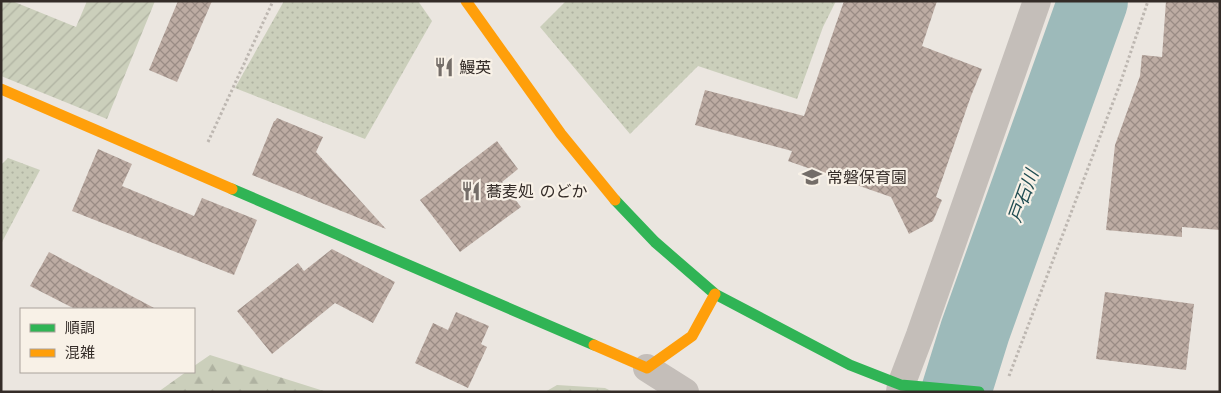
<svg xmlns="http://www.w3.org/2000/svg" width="1221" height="393" font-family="'Work Sans','Noto Sans JP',sans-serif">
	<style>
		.grass { fill: url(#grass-dots) }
		.forest { fill: url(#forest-firs) }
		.garden { fill: url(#garden-furrows) }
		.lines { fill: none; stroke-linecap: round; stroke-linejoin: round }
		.river { stroke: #9dbaba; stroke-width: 70 }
		.building { fill: url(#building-cross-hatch) }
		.path { stroke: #bdb7b1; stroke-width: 3; stroke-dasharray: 2.5 2.5; stroke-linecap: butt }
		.street { stroke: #c4beb9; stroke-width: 28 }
		.fast { stroke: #30b455; stroke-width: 11 }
		.slow { stroke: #ff9f0a; stroke-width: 11 }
		.labels { text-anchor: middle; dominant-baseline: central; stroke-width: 4.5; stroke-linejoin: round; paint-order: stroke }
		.poi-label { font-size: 16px; fill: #342c28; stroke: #f8f1e7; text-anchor: start }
		.water-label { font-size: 18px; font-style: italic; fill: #204d52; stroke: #f8f1e7 }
	</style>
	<defs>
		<pattern id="grass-dots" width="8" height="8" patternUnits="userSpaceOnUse" patternTransform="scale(1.25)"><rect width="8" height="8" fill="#cbcfbb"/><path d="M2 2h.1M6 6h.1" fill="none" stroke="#afb2a1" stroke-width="1.8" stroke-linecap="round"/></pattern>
		<pattern id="forest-firs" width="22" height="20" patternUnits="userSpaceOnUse" patternTransform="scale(1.25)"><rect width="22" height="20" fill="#cbcfbb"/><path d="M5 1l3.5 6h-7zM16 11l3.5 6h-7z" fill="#afb2a1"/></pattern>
		<pattern id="garden-furrows" width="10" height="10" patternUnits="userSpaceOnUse" patternTransform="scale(1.25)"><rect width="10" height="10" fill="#cbcfbb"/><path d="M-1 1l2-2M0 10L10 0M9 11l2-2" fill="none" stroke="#afb2a1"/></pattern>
		<pattern id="building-cross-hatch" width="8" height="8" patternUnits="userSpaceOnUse" patternTransform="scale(1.25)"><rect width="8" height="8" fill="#bdaca3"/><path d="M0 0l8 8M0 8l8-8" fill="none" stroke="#9a8c85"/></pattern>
	</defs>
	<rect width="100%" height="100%" fill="#ebe6e0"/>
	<g class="grass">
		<polygon points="284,1 418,1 432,21 365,139 235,88"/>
		<polygon points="566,1 836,1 823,27 797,99 698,66 630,134 540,27"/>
		<polygon points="8,158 40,170 1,244 1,165"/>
	</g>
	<g class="forest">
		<polygon points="210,355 327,392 158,392 186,372 194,372 194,366"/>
		<polygon points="557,385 605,388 613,392 545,392"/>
	</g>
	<polygon class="garden" points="1,1 12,1 76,27 87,1 155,1 107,119 1,76"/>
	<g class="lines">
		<polyline class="river" points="956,392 975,331 1093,1"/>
	</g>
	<g class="building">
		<polygon points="178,1 212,1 177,82 149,70"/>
		<polygon points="844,1 937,1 922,46 982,69 971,96 936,197 942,200 933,221 909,234 891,197 788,161 792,151 695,125 705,90 804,116"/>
		<polygon points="1166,1 1220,1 1220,230 1182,227 1182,237 1106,230 1115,145 1140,76 1142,55 1162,57"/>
		<polygon points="277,118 323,137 316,152 386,229 252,175 274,121 275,121"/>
		<polygon points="497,141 518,169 502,182 521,207 460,252 420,200"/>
		<polygon points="98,149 132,164 122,186 194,216 202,198 257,220 234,275 72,211"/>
		<polygon points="332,249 395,282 373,323 335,303 272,354 237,311 298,263 304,271"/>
		<polygon points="49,252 156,309 75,309 30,286"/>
		<polygon points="1105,292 1194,304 1186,370 1096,359"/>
		<polygon points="456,312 489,326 481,344 487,347 468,388 415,363 433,323 448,330"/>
	</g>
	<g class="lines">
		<g class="path">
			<polyline points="208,142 273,1"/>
			<polyline points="1009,376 1120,84 1148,1"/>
		</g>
		<g class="street">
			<polyline points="647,368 685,392"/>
			<polyline points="900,392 901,385 920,335 1037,1"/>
		</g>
		<g class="fast">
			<polyline points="232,189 594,345"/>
			<polyline points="615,200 655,242 715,294 850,365 901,385 979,392"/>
		</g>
		<g class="slow">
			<polyline points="466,1 561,134 615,200"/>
			<polyline points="1,89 232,189"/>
			<polyline points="594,345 647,368 692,336 715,294"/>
		</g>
	</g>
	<defs>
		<symbol id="restaurant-bare" viewBox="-9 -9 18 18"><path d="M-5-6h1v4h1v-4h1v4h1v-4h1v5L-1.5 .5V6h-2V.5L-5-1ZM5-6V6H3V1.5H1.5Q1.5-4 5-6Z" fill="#746d68" stroke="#f8f1e7" stroke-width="2.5" paint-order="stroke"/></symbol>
		<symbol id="school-bare" viewBox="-9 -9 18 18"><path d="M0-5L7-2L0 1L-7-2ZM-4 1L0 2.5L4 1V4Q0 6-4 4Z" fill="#746d68" stroke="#f8f1e7" stroke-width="2.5" paint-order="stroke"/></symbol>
	</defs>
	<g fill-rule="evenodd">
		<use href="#restaurant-bare" x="430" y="53" width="28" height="28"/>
		<use href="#school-bare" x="798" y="163" width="28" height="28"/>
		<use href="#restaurant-bare" x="457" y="177" width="28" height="28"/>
	</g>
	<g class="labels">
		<g class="poi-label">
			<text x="459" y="67">鰻英</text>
			<text x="827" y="177">常磐保育園</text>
			<text x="486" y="191">蕎麦処 のどか</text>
		</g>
		<g class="water-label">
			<text transform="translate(1023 196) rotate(-70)">戸石川</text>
		</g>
	</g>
	<rect width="1221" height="393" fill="none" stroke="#342c28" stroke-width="5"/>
	<rect x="20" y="308" width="175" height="65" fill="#f8f1e7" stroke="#aaa29b"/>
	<rect x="30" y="324" width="25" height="8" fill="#30b455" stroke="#aaa29b"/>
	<text x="65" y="333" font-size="15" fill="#342c28">順調</text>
	<rect x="30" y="349" width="25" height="8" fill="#ff9f0a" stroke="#aaa29b"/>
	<text x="65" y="358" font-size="15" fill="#342c28">混雑</text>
</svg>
